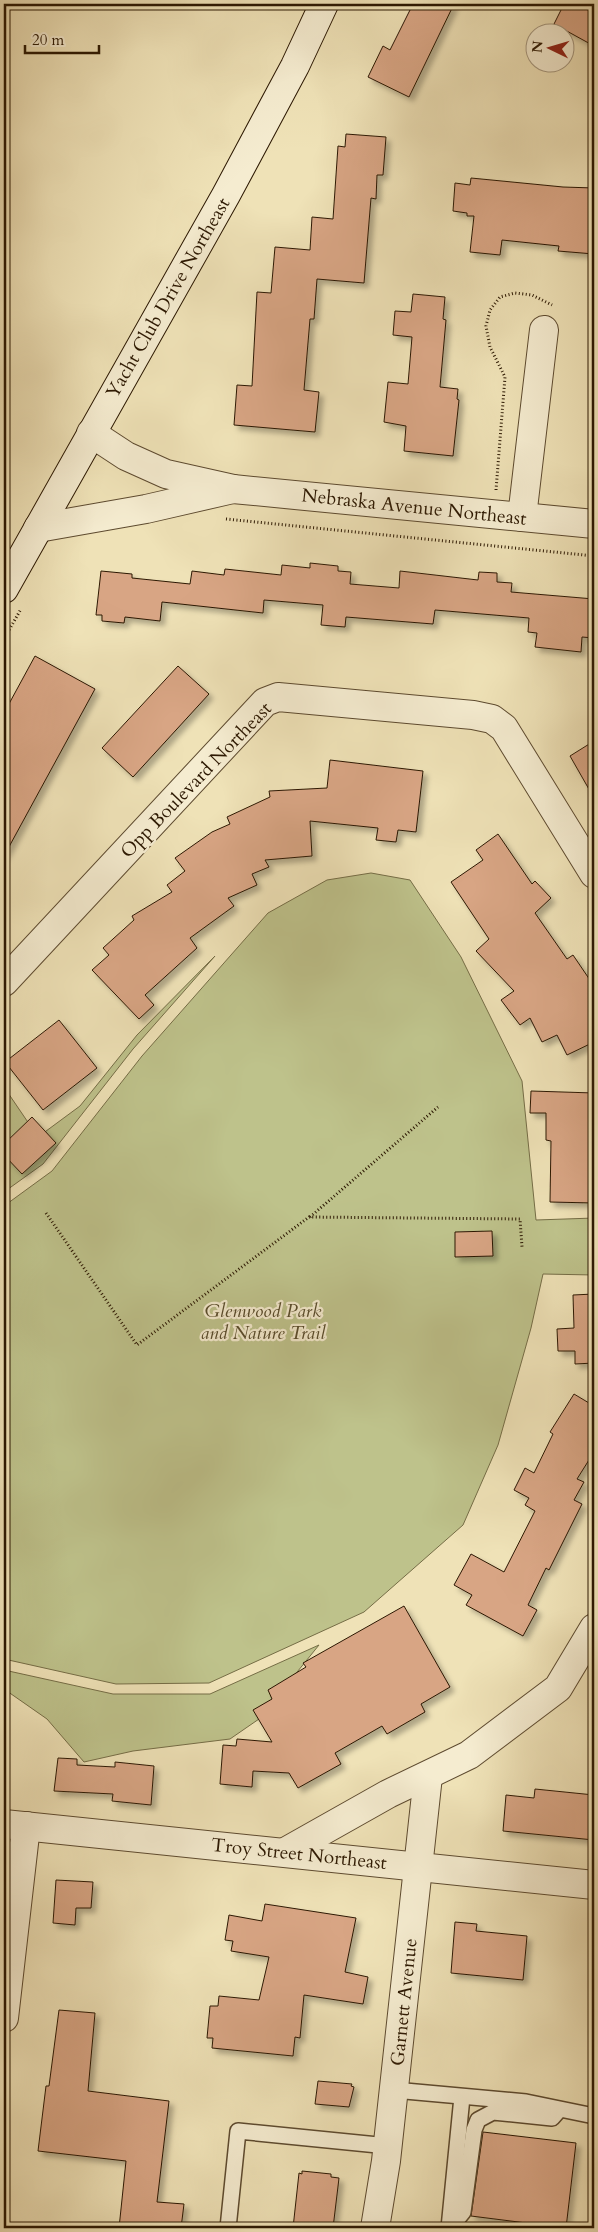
<svg xmlns="http://www.w3.org/2000/svg" width="598" height="2232" font-family="Cardo,serif">
	<style>
		.green { fill: #bec28b; stroke: #756d46 }
		.building { fill: #d8a584; stroke: #2c1802; filter: url(#shadow) }
		.lines { fill: none; stroke-linecap: round; stroke-linejoin: round }
		.lane-casing { stroke: #5d4a2f; stroke-width: 18 }
		.street-casing { stroke: #5d4a2f; stroke-width: 30 }
		.secondary-casing { stroke: #2c1802; stroke-width: 30 }
		.path { stroke: #2c1802; stroke-width: 3; stroke-dasharray: 1 2.5; stroke-linecap: butt }
		.lane { stroke: #f5ecd0; stroke-width: 15 }
		.street { stroke: #f5ecd0; stroke-width: 28 }
		.secondary { stroke: #f5ecd0; stroke-width: 28 }
		.labels { text-anchor: middle; dominant-baseline: central; stroke-width: 4.5; stroke-linejoin: round; paint-order: stroke }
		.street-label { font-size: 19px; fill: #2c1802; stroke: #f5ecd0 }
		.park-label { font-size: 19px; font-style: italic; fill: #584b2b; stroke: #f5ecd0 }
	</style>
	<defs>
		<filter id="shadow"><feDropShadow dx="4.5" dy="4.5" stdDeviation="2.5" flood-color="#0004"/></filter>
	</defs>
	<rect width="100%" height="100%" fill="#efe2b7"/>
	<filter id="stains"><feTurbulence type="fractalNoise" baseFrequency=".004" numOctaves="4"/><feColorMatrix values="0 0 0 0 .2 0 0 0 0 .09 0 0 0 0 .02 0 0 0 .5 -.17"/></filter>
	<radialGradient id="worn" r=".72"><stop offset=".6" stop-color="#630" stop-opacity="0"/><stop offset="1" stop-color="#630" stop-opacity=".3"/></radialGradient>
	<g class="green">
		<polygon points="371,873 410,880 461,957 522,1081 536,1220 594,1218 594,1275 543,1274 531,1328 498,1445 463,1525 364,1612 209,1683 116,1684 4,1659 4,1206 52,1171 142,1056 268,913 327,880"/>
		<polygon points="215,956 133,1049 43,1164 4,1192 4,1087 38,1137 80,1106 137,1035"/>
		<polygon points="319,1645 259,1719 230,1739 133,1751 84,1762 47,1719 4,1689 4,1670 113,1694 210,1694"/>
	</g>
	<g class="building">
		<polygon points="413,4 454,4 409,97 368,77 383,46 390,50"/>
		<polygon points="564,4 576,4 594,13 594,46 554,24"/>
		<polygon points="346,134 386,137 383,175 377,175 376,199 371,198 364,283 317,279 314,319 310,319 304,390 319,392 315,432 234,425 237,385 252,386 257,292 271,293 275,247 310,250 312,217 333,219 338,146 345,147"/>
		<polygon points="471,178 563,187 594,188 594,254 558,251 559,246 502,240 500,255 470,252 474,216 467,216 467,213 453,211 455,183 470,185"/>
		<polygon points="413,294 445,297 443,319 446,320 440,387 458,389 457,399 459,400 453,456 404,451 406,426 384,422 388,382 408,384 412,337 393,335 395,311 411,312"/>
		<polygon points="310,563 338,566 338,571 351,572 350,584 399,588 400,571 478,580 479,572 497,573 497,582 512,583 511,592 594,599 594,638 582,637 581,652 535,647 537,633 528,632 529,618 435,610 433,624 346,617 345,627 321,625 323,605 264,600 263,613 162,602 160,621 125,617 124,623 102,621 102,615 96,615 101,571 132,574 132,578 190,584 192,571 224,575 225,569 281,575 282,565 310,568"/>
		<polygon points="35,656 95,689 4,856 4,713"/>
		<polygon points="178,666 209,694 133,777 102,748"/>
		<polygon points="594,741 594,798 570,756"/>
		<polygon points="330,760 423,771 416,832 398,830 396,842 376,840 378,828 310,821 312,856 265,860 269,867 252,874 257,885 228,898 234,906 190,938 197,948 145,995 154,1005 139,1019 92,970 109,955 103,948 134,920 132,916 172,892 167,885 185,871 175,858 212,832 230,824 227,817 270,797 269,791 327,788"/>
		<polygon points="498,834 532,884 535,881 551,898 535,913 567,959 573,955 594,986 594,1042 567,1055 557,1035 542,1042 530,1018 520,1025 501,1000 514,991 476,951 489,939 451,882 483,860 476,850"/>
		<polygon points="59,1020 97,1068 43,1110 5,1062"/>
		<polygon points="531,1091 594,1093 594,1203 550,1202 551,1141 546,1140 546,1113 530,1113"/>
		<polygon points="32,1117 56,1143 22,1174 4,1155 4,1144"/>
		<polygon points="492,1231 493,1256 455,1257 455,1232"/>
		<polygon points="594,1294 594,1363 575,1364 575,1351 558,1351 557,1329 574,1328 573,1295"/>
		<polygon points="574,1394 594,1406 594,1452 577,1479 584,1482 574,1500 582,1504 549,1570 546,1568 528,1605 537,1610 523,1636 466,1605 472,1595 454,1585 471,1554 504,1572 535,1511 525,1505 529,1498 514,1490 525,1468 534,1473 553,1434 550,1432"/>
		<polygon points="404,1606 450,1687 421,1704 425,1712 387,1734 382,1726 335,1753 341,1764 298,1788 289,1773 253,1771 252,1787 220,1784 223,1745 236,1746 237,1739 272,1742 253,1710 272,1699 268,1690 306,1667 303,1663"/>
		<polygon points="58,1758 77,1759 77,1765 115,1767 115,1762 154,1766 151,1805 112,1801 113,1794 54,1791"/>
		<polygon points="535,1789 594,1795 594,1840 503,1831 506,1795 534,1798"/>
		<polygon points="56,1880 93,1882 91,1908 76,1908 75,1925 53,1923"/>
		<polygon points="265,1904 356,1918 345,1972 368,1977 363,2004 304,1995 300,2038 295,2037 293,2056 212,2048 213,2038 207,2038 210,2006 218,2006 219,1996 259,2000 269,1957 231,1951 233,1941 225,1940 229,1915 262,1921"/>
		<polygon points="455,1922 477,1924 476,1931 527,1936 523,1980 451,1973"/>
		<polygon points="59,2010 95,2013 88,2091 169,2101 157,2202 184,2204 181,2228 119,2228 126,2161 38,2151 46,2086 49,2086"/>
		<polygon points="318,2081 352,2084 351,2086 354,2087 349,2107 315,2104"/>
		<polygon points="483,2132 576,2143 566,2228 471,2216"/>
		<polygon points="302,2171 331,2174 331,2177 339,2178 333,2228 293,2228 299,2173 302,2174"/>
	</g>
	<g class="lines">
		<defs>
			<g id="lane">
				<polyline points="394,2090 526,2102 594,2116"/>
				<polyline points="228,2228 238,2131 388,2146"/>
				<polyline points="449,2228 462,2097"/>
				<polyline points="450,2228 463,2212 474,2130 478,2120 493,2112 552,2118 559,2110"/>
			</g>
			<g id="street">
				<polyline points="233,489 594,524"/>
				<polyline points="522,517 544,330"/>
				<polyline points="38,528 146,509 233,489 166,474 126,456 91,433"/>
				<polyline points="4,982 265,702 278,697 473,715 492,719 504,728 594,874"/>
				<polyline points="4,1824 594,1885"/>
				<polyline points="285,1852 388,1794 469,1755 558,1688 594,1628"/>
				<polyline points="4,2018 26,1826"/>
				<polyline points="375,2228 386,2161 428,1776"/>
			</g>
			<polyline id="secondary" points="4,589 226,195 295,66 324,4"/>
		</defs>
		<use href="#lane" class="lane-casing"/>
		<use href="#street" class="street-casing"/>
		<use href="#secondary" class="secondary-casing"/>
		<g class="path">
			<polyline points="496,490 505,377 490,347 486,326 490,310 500,297 515,293 532,295 552,305"/>
			<polyline points="226,519 594,556"/>
			<polyline points="4,639 21,609"/>
			<polyline points="46,1213 137,1345 309,1217 520,1219 522,1247"/>
			<polyline points="310,1217 438,1107"/>
		</g>
		<use href="#lane" class="lane"/>
		<use href="#street" class="street"/>
		<use href="#secondary" class="secondary"/>
	</g>
	<g class="labels">
		<g class="street-label">
			<text transform="translate(168 298) rotate(-60)">Yacht Club Drive Northeast</text>
			<text transform="translate(414 507) rotate(6)">Nebraska Avenue Northeast</text>
			<text transform="translate(196 780) rotate(-46)">Opp Boulevard Northeast</text>
			<text transform="translate(299 1854) rotate(6)">Troy Street Northeast</text>
			<text transform="translate(404 2002) rotate(-84)">Garnett Avenue</text>
		</g>
		<g class="park-label">
			<text x="263" y="1311">Glenwood Park<tspan x="263" dy="22">and Nature Trail</tspan></text>
		</g>
	</g>
	<rect width="598" height="2232" fill="none" stroke="#efe2b7" stroke-width="20"/>
	<rect x="5" y="5" width="588" height="2222" fill="none" stroke="#2c1802" stroke-width="2.5"/>
	<rect x="10" y="10" width="578" height="2212" fill="none" stroke="#2c1802"/>
	<g transform="translate(550 48) rotate(275)"><circle r="24" fill="#f5ecd0" stroke="#a5977e"/>
	<path d="M0-4L9 19L0 12L-9 19Z" fill="#8f2418"/>
	<text y="-8" font-size="14" font-weight="bold" text-anchor="middle" fill="#2c1802">N</text>
	</g>
	<path d="M25 45v8h74v-8" fill="none" stroke="#2c1802" stroke-width="2.5"/>
	<text x="32" y="45" font-size="15" fill="#2c1802" stroke="#f5ecd0" stroke-width="4" paint-order="stroke">20 m</text>
	<rect width="100%" height="100%" filter="url(#stains)"/>
	<rect width="100%" height="100%" fill="url(#worn)"/>
</svg>
